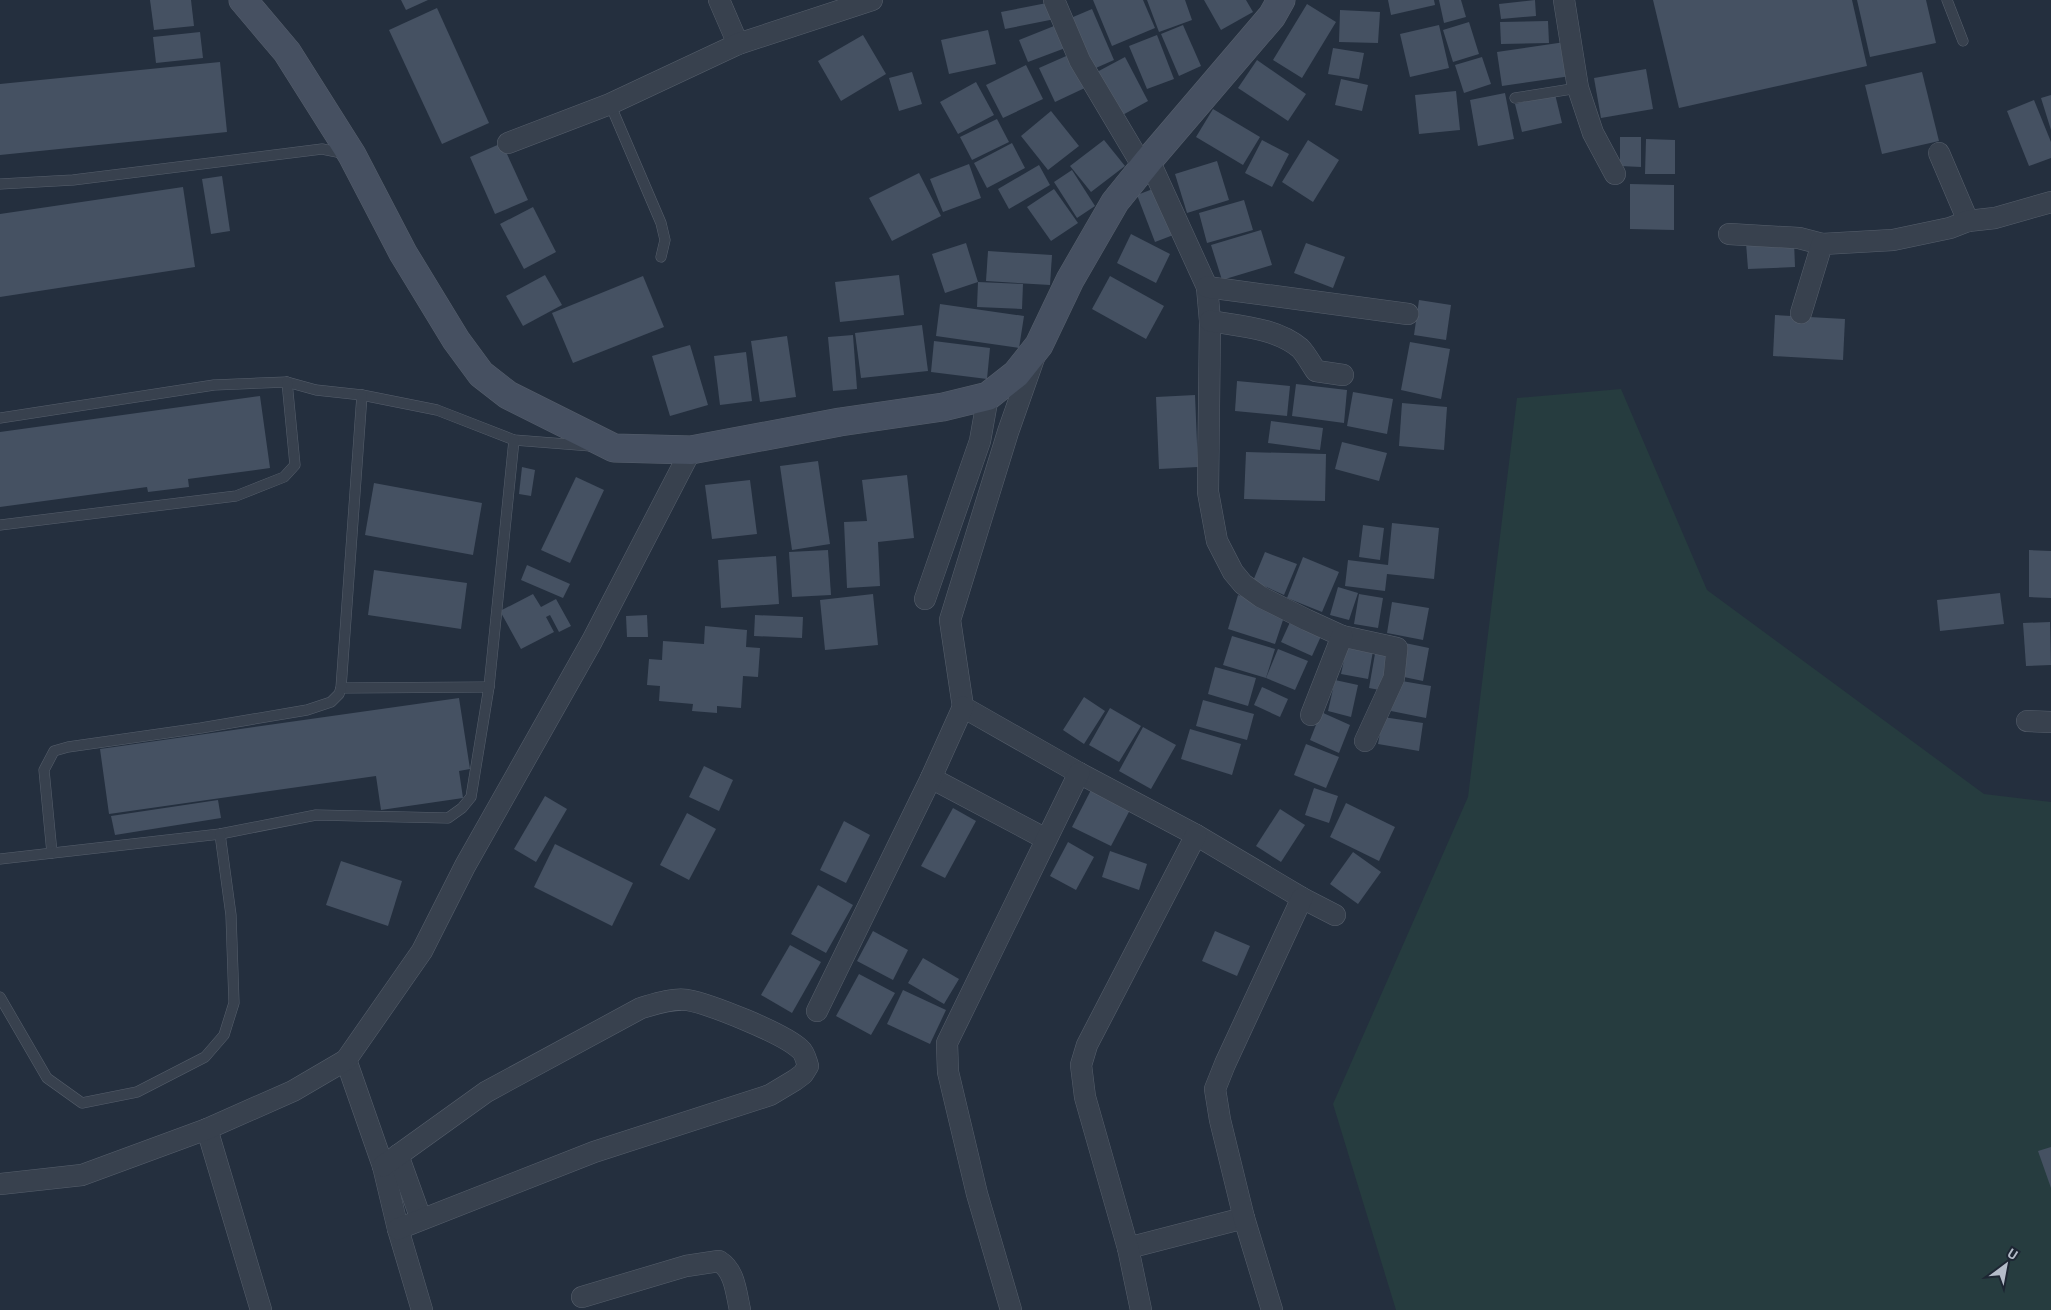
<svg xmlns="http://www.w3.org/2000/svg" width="2051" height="1310" font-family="'Titillium Web',sans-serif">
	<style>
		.green { fill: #263c3f }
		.building { fill: #455162 }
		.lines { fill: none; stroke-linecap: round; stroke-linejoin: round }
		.lane-casing { stroke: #565f6c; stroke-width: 11 }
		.street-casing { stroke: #565f6c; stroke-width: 22 }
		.secondary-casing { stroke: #565f6c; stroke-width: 29 }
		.lane { stroke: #38414e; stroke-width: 10 }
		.street { stroke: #38414e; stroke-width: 21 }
		.secondary { stroke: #465061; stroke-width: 28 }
	</style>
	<rect width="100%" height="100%" fill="#242f3e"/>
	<polygon class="green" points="1621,389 1707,590 1984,794 2051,802 2051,1310 1396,1310 1333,1104 1468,797 1517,398"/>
	<g class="building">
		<polygon points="150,0 191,0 194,26 154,30"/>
		<polygon points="401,0 428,0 406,10"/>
		<polygon points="1093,0 1143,0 1155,28 1112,46"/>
		<polygon points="1147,0 1185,0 1192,20 1159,32"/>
		<polygon points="1204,0 1246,0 1253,12 1221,30"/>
		<polygon points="1388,0 1434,0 1435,5 1391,15"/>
		<polygon points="1439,0 1461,0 1466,17 1444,23"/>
		<polygon points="1535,0 1536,16 1501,19 1499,4"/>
		<polygon points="1653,0 1852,0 1867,66 1679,108"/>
		<polygon points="1857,0 1926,0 1936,43 1870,57"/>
		<polygon points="1052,2 1055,19 1005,29 1001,12"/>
		<polygon points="1307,4 1336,22 1302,78 1273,60"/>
		<polygon points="437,8 489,123 442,144 389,30"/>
		<polygon points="1092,9 1114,60 1089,71 1066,20"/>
		<polygon points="1340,10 1380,12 1378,43 1339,42"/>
		<polygon points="1548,21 1549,43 1501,44 1500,22"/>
		<polygon points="1469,22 1479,54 1453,62 1443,30"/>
		<polygon points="1059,24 1068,47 1028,62 1019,40"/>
		<polygon points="1183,25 1201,66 1179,76 1161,34"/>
		<polygon points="1439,25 1449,68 1410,77 1400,34"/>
		<polygon points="988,30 996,64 949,74 941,40"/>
		<polygon points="200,32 203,58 156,63 153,37"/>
		<polygon points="863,35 886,74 841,101 818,61"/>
		<polygon points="1157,35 1174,79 1147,89 1129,46"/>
		<polygon points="1565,42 1571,76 1502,86 1497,52"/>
		<polygon points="1333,48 1364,53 1359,79 1328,74"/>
		<polygon points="1073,53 1089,86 1055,102 1039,68"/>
		<polygon points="1125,57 1148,101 1119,117 1095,73"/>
		<polygon points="1482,57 1491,84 1464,93 1455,65"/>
		<polygon points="1257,60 1306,94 1288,121 1238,88"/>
		<polygon points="220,62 227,132 0,155 0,84"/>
		<polygon points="1026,65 1043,99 1003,118 986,85"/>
		<polygon points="1646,69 1653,109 1601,118 1594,78"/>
		<polygon points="912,72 922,104 899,111 889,78"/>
		<polygon points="1922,72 1939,141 1882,154 1865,85"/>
		<polygon points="1341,79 1368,85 1362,111 1335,105"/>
		<polygon points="976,82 994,115 958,134 940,102"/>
		<polygon points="1456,91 1460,130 1419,134 1415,95"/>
		<polygon points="1505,93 1514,139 1478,146 1470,100"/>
		<polygon points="1555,94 1562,123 1522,132 1515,104"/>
		<polygon points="2051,95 2051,130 2041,98"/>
		<polygon points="2034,100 2051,142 2051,158 2029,166 2007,111"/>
		<polygon points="1213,109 1260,137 1243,165 1196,137"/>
		<polygon points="1051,111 1079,146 1048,170 1021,136"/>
		<polygon points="997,119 1009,142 972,160 960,137"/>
		<polygon points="1620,137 1641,137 1641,167 1620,166"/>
		<polygon points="1646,139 1675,140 1675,174 1645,174"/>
		<polygon points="1104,140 1125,166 1091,192 1070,166"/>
		<polygon points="1262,140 1289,154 1272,187 1245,173"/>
		<polygon points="1308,140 1339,160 1313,202 1282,182"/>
		<polygon points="502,143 528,200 495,214 470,157"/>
		<polygon points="1012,143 1025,168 987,188 974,163"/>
		<polygon points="1217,161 1229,200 1187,213 1175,174"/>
		<polygon points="969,164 981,198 943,212 930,179"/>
		<polygon points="1039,165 1050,185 1009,209 998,189"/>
		<polygon points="1072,170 1095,206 1077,218 1054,182"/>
		<polygon points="919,173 941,216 892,241 869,198"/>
		<polygon points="222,176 230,231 211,234 202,179"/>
		<polygon points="1630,184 1674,185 1674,230 1630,229"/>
		<polygon points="183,187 195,267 0,297 0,214"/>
		<polygon points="1158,187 1176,234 1155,242 1137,195"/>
		<polygon points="1054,189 1078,223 1051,241 1027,207"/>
		<polygon points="1244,200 1253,230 1207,243 1199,213"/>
		<polygon points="533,207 556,252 524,269 500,224"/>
		<polygon points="1261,230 1272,265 1222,280 1211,245"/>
		<polygon points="1131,234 1170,254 1156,283 1117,263"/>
		<polygon points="1794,241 1795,267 1748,269 1746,243"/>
		<polygon points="966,243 978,282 945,293 932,254"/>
		<polygon points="1306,243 1345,257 1333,288 1294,273"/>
		<polygon points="988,251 1052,255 1050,285 986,281"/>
		<polygon points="545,275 562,305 523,326 506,296"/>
		<polygon points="899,275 904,315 840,322 835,282"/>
		<polygon points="643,276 664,327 573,363 552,313"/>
		<polygon points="1110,276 1164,306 1146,339 1092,309"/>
		<polygon points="978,282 1023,284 1022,309 977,307"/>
		<polygon points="1419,300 1451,305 1446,340 1414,335"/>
		<polygon points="940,304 1024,316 1019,348 936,336"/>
		<polygon points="1775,315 1845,319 1843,360 1773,356"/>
		<polygon points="922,325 928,371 861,378 855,333"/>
		<polygon points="853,335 857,389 833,391 828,337"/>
		<polygon points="787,336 796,397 760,402 751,341"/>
		<polygon points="934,341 990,348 987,379 931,372"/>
		<polygon points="1410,342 1450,349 1441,399 1401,390"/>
		<polygon points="690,345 708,405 670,416 652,356"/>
		<polygon points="746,352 752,401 720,405 714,356"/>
		<polygon points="1237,381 1290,386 1287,416 1235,411"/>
		<polygon points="1296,384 1347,390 1344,423 1292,416"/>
		<polygon points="1353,392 1393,399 1387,434 1347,426"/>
		<polygon points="1195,395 1198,467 1159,469 1156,397"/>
		<polygon points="260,396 270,468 188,479 189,487 148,492 147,487 0,507 0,432"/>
		<polygon points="1402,403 1447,407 1444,450 1399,446"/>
		<polygon points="1271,421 1323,428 1320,450 1268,443"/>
		<polygon points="1342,442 1387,453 1379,481 1335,469"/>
		<polygon points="1246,452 1326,454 1325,501 1244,499"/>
		<polygon points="818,461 830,544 792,550 780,466"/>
		<polygon points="522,467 535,470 531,496 519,494"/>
		<polygon points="907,475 914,538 878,542 880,586 847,588 844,522 867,521 862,480"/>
		<polygon points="576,477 604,490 570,563 541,550"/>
		<polygon points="750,480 757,534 712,539 705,485"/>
		<polygon points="374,483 482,503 473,555 365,535"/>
		<polygon points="1392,523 1439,528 1434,579 1387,574 1385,591 1345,586 1348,560 1388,565"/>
		<polygon points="1363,525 1384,528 1380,560 1359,557"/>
		<polygon points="828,550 831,595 792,597 789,552"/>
		<polygon points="2029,550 2051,551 2051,598 2029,597"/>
		<polygon points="1265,552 1297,564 1284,595 1253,581"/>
		<polygon points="776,556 779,604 721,608 718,560"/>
		<polygon points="1303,557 1339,572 1322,612 1287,598"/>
		<polygon points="527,565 570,584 563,598 521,580"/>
		<polygon points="374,570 467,583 461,629 368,615"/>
		<polygon points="1338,587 1358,593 1349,620 1330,615"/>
		<polygon points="2000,593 2004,624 1940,631 1937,600"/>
		<polygon points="533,594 541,607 556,599 571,626 559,632 550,615 546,617 554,632 521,649 500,611"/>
		<polygon points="873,594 878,645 825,650 820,600"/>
		<polygon points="1359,594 1383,598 1378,628 1354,624"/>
		<polygon points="1238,595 1286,611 1275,644 1228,629"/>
		<polygon points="1392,602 1429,608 1423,640 1387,633"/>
		<polygon points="647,615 648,637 627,637 626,616"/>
		<polygon points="755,615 803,617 802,638 754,636"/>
		<polygon points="1291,620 1322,634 1312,656 1281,642"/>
		<polygon points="2050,622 2051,665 2026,666 2023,623"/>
		<polygon points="705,626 747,630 746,647 760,648 758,677 743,676 741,708 717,706 717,713 692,711 693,704 659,701 660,686 647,685 649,659 662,660 663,641 704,644"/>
		<polygon points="1232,636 1275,649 1266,678 1223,665"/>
		<polygon points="1405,643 1429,648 1423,681 1399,676"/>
		<polygon points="1347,646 1373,651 1368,679 1341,674"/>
		<polygon points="1376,648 1392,651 1385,691 1369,688"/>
		<polygon points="1278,649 1308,661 1295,690 1266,678"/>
		<polygon points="1215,667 1256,678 1248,706 1208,694"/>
		<polygon points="1335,680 1358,685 1351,717 1328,711"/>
		<polygon points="1396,680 1431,686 1426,718 1391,711"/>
		<polygon points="1262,687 1288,699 1280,717 1254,705"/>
		<polygon points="1084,697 1105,711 1084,744 1063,730"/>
		<polygon points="459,698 470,769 459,771 463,798 381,810 376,776 109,814 100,749"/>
		<polygon points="1203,700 1254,714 1247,740 1196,726"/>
		<polygon points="1110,708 1141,726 1119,762 1089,745"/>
		<polygon points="1321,712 1350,725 1339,753 1310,740"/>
		<polygon points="1383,717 1423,723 1419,751 1378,744"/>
		<polygon points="1143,727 1176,745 1151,789 1119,771"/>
		<polygon points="1190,729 1241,744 1232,775 1181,759"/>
		<polygon points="1306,744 1339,757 1326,788 1294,775"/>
		<polygon points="704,766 733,780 719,811 689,797"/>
		<polygon points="1092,788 1131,808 1111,846 1072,827"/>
		<polygon points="1314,788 1338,796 1329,823 1305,815"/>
		<polygon points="545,796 567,809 536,862 514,849"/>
		<polygon points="218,800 221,818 115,835 111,816"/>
		<polygon points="1346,803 1395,827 1379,861 1330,837"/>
		<polygon points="953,808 976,821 945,878 921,866"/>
		<polygon points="1280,809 1305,825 1281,862 1256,846"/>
		<polygon points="687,813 716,829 689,880 660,865"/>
		<polygon points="844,821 870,835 846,883 820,870"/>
		<polygon points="1068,842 1094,857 1076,890 1050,876"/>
		<polygon points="555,844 633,883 612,926 534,887"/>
		<polygon points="1110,851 1147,864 1139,890 1102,877"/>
		<polygon points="1353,852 1381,872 1358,904 1330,884"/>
		<polygon points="341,861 402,881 388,926 326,905"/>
		<polygon points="818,885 853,905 826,953 791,934"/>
		<polygon points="873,931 908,950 893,980 857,961"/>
		<polygon points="1215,931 1250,946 1237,976 1202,961"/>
		<polygon points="790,945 821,962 792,1013 761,995"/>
		<polygon points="923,958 959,979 944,1004 908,983"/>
		<polygon points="859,974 895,993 871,1035 836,1016"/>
		<polygon points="903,990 946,1010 930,1044 887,1024"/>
		<polygon points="2051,1147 2051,1188 2038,1151"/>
	</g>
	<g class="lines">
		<defs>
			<g id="lane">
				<polyline points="1947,0 1963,41"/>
				<polyline points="1515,98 1578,88"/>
				<polyline points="610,104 661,223 665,240 661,257"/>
				<polyline points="0,184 73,180 322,149 347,154"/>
				<polyline points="0,418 214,385 287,382 316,390 362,395 437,410 514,440 591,446"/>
				<polyline points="0,525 236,496 284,477 295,465 287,382"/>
				<polyline points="341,688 489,687"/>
				<polyline points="52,853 44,770 54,751 68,747 201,728 307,710 331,702 339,694 341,688 362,395"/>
				<polyline points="0,859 220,834 316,815 448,818 462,808 471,797 489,687 514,440"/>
				<polyline points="0,997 47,1078 82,1103 137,1092 205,1057 224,1035 234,1003 231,915 220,834"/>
			</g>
			<g id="street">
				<polyline points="719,0 738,44"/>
				<polyline points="1054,0 1080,61 1143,167"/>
				<polyline points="1564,0 1578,88 1593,133 1615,174"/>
				<polyline points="508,143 610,104 738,44 872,0"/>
				<polyline points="1939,153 1968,221"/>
				<polyline points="1149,160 1207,287 1210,321 1208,492 1217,541 1233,572 1243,584 1261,597 1307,620 1342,636 1397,648 1394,678 1365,741"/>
				<polyline points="1729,234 1799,238 1822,244"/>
				<polyline points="1207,287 1408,314"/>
				<polyline points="1801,313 1822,244 1893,240 1950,228 1968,221 1995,218 2051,202"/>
				<path d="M1210,321C1240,326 1276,328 1300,348C1306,354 1311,364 1316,371L1343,375"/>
				<polyline points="1034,358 1008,432 950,620 963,707 1079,773 1196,835 1302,898 1335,915"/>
				<polyline points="925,599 980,441 988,396"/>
				<polyline points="1311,715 1342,636"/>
				<polyline points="2027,721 2051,722"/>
				<polyline points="931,778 1046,839"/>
				<polyline points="817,1011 931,778 963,707"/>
				<polyline points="346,1060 383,1166 398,1229 422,1310"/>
				<polyline points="207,1129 261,1310"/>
				<polyline points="398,1155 421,1219"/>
				<path d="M383,1166L486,1092L641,1008C655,1004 672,998 687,1000C710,1004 783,1033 800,1049C805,1053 806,1060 808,1066L803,1074L795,1080L770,1095L594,1152L398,1229"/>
				<polyline points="0,1184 82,1175 207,1129 293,1091 346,1060 422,951 465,866 592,641 691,450"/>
				<polyline points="1128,1248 1244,1218"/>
				<path d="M582,1297L686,1266L719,1261C735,1271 736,1292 740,1310"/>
				<polyline points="1011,1310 977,1194 948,1072 947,1043 1079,773"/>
				<polyline points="1141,1310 1128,1248 1085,1097 1081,1065 1087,1045 1196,835"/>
				<polyline points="1272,1310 1244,1218 1220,1120 1215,1089 1225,1064 1302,898"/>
			</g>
			<polyline id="secondary" points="243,0 287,52 352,155 403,253 456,340 481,374 508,395 614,448 691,450 840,422 943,407 988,396 1016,374 1039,345 1070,280 1115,202 1149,160 1272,16 1281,0"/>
		</defs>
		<use href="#lane" class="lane-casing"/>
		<use href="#street" class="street-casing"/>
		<use href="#secondary" class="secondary-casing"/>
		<use href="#lane" class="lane"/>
		<use href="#street" class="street"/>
		<use href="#secondary" class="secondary"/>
	</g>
	<g transform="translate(2006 1265) rotate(32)" stroke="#1d2633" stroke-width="4" paint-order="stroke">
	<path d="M0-4L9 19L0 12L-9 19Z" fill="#b4bcc9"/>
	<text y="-8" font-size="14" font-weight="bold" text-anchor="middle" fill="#b4bcc9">U</text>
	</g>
</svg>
